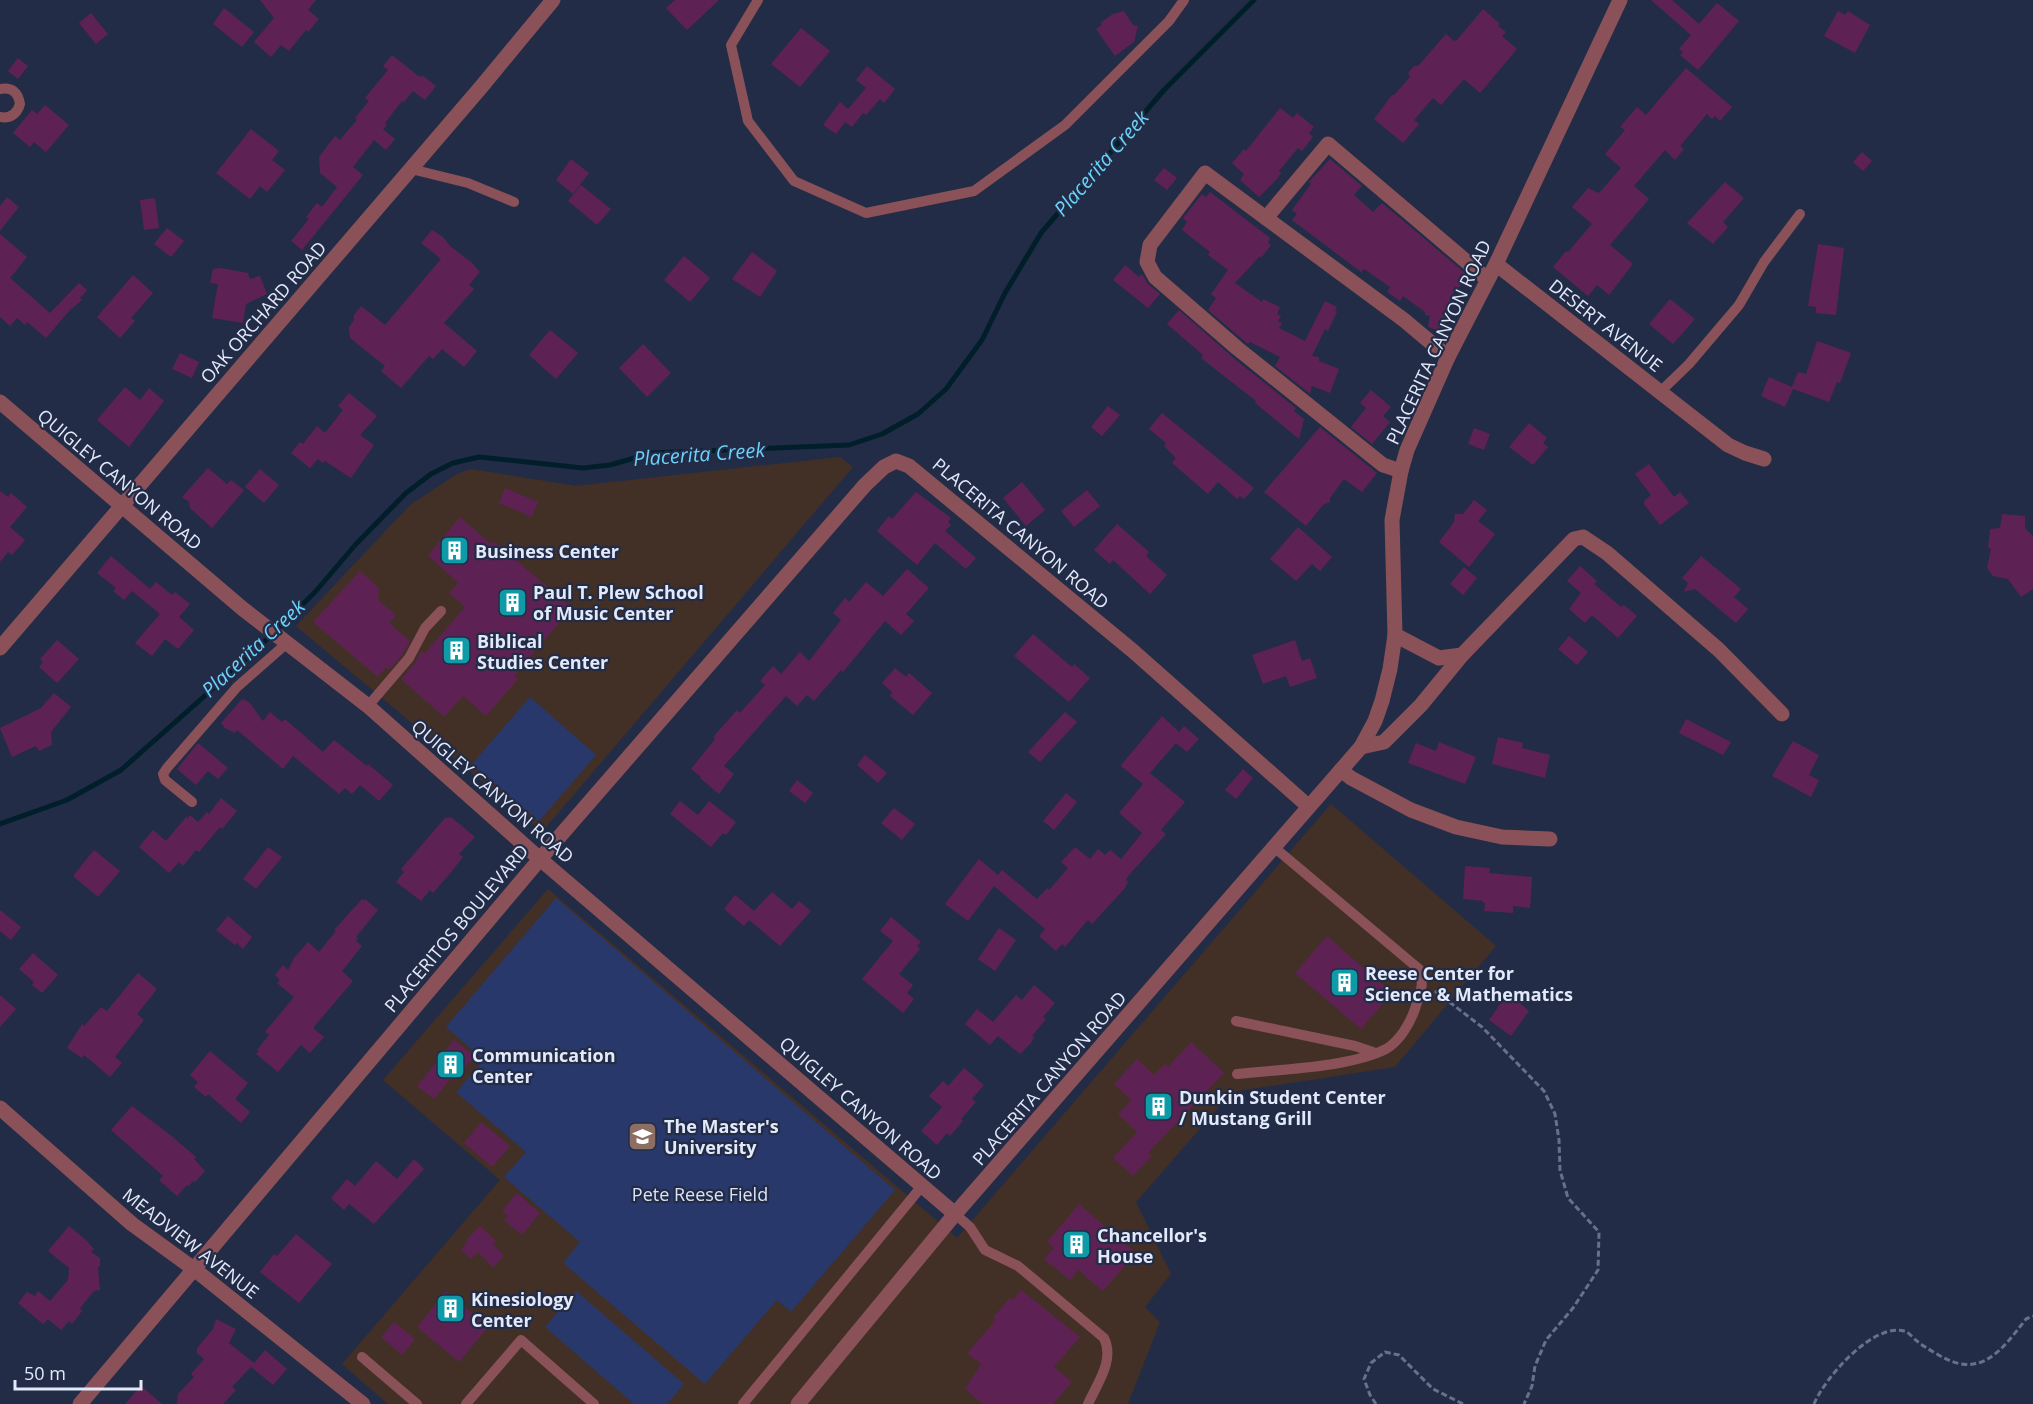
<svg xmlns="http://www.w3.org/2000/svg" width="2033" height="1404" font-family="'Open Sans',sans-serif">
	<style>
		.education { fill: #423027 }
		.green { fill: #28386b }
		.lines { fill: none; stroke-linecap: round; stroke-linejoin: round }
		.stream { stroke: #001f2b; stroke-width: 5 }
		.building { fill: #5d2253 }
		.path { stroke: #697188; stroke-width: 3; stroke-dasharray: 6 3; stroke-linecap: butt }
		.lane { stroke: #8a5258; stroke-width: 10 }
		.street { stroke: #8a5258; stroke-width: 15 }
		.labels { text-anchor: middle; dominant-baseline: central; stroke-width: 4.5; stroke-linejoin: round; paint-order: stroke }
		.street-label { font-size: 18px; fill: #e2e9fa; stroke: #232c46 }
		.poi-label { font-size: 18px; font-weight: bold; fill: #e2e9fa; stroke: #232c46; text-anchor: start }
		.park-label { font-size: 18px; fill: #dbe2f6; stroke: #232c46 }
		.water-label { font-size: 20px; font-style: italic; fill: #6cd1fb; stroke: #232c46 }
	</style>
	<rect width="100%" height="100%" fill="#232c46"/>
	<g class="education">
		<polygon points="840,457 853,467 542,832 296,626 410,505 457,474 471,469 576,486"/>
		<polygon points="1331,804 1496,946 1395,1067 1232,1092 1136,1202 1171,1274 1145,1307 1160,1322 1128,1404 388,1404 342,1364 500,1180 383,1080 548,889 957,1238"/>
	</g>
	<g class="green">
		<polygon points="530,697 596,755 539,821 472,764"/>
		<polygon points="556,898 895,1190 791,1312 777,1300 705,1384 563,1263 580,1242 504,1177 526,1152 456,1092 484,1060 446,1027"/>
		<polygon points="576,1291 684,1384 667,1404 634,1404 545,1327"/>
	</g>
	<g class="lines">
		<polyline class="stream" points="0,824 67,800 121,770 243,662 288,619 316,591 356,544 406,493 431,474 453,463 479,457 583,468 610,465 652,453 849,445 882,434 918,414 946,389 982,340 1005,293 1041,233 1164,90 1254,0"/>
	</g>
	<g class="building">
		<polygon points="260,0 316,0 308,10 319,19 308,32 306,30 289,51 281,45 271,57 254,42 274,18"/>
		<polygon points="675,0 719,0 687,30 666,8"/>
		<polygon points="1651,0 1672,0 1699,24 1717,3 1739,21 1698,70 1680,55 1683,52 1679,49 1691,35"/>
		<polygon points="224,8 254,32 242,47 213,24"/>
		<polygon points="1483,9 1500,24 1498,26 1506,32 1502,36 1517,49 1480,93 1464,79 1441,105 1433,98 1414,120 1419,124 1403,143 1374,119 1392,95 1394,95 1410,77 1408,73 1414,66 1418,66 1446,34 1454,41 1457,40"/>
		<polygon points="1124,11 1133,25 1138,26 1134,42 1115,56 1096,29 1102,25 1100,23 1113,14"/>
		<polygon points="1838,11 1845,15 1848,11 1870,25 1855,53 1824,36"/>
		<polygon points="91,13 108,34 96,44 79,23"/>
		<polygon points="801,28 830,51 800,87 771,64"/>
		<polygon points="392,55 417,75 421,77 422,75 436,86 425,100 413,91 404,102 402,101 385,123 387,125 383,129 395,139 386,150 374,140 353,167 363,175 302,250 291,241 309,219 306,217 317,203 322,207 337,187 320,173 319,157 335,136 340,140 357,120 355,118 369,101 365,98 388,70 383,66"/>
		<polygon points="18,58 28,66 18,79 8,71"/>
		<polygon points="867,66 895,89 884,103 880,99 866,115 863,113 852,127 845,122 836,134 823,125 840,102 848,109 866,88 856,80"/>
		<polygon points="1686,68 1732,107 1720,121 1715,116 1712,119 1707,114 1680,146 1684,149 1675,160 1665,150 1634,186 1649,199 1610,245 1633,264 1609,295 1597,285 1588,296 1553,267 1566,251 1568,252 1592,224 1572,207 1588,188 1599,193 1621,168 1605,154 1625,130 1620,127 1637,107 1646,115"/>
		<polygon points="45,105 69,125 46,152 34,142 30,147 13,133 32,110 37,114"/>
		<polygon points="1280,108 1293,118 1297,113 1314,127 1309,133 1313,137 1302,151 1298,148 1279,171 1281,173 1277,179 1259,197 1240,180 1244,174 1232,163 1244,149 1246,151"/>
		<polygon points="251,129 279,151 272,160 285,170 267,192 260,186 250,199 216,173"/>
		<polygon points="1862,152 1872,161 1863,171 1853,162"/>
		<polygon points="571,159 589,173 573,194 556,180"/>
		<polygon points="1330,159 1362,186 1354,195 1373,212 1382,203 1465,273 1468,278 1452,294 1442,332 1428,327 1430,316 1425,315 1425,312 1403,296 1400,301 1387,292 1390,287 1364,269 1361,272 1292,220 1297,214 1292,210 1311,184 1309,182"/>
		<polygon points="1164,168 1177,178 1167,190 1154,180"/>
		<polygon points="1725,182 1744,198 1723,222 1728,227 1713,244 1687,223"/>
		<polygon points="581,185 611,209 597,225 568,201"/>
		<polygon points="1210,192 1270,238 1268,243 1271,245 1261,258 1260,256 1235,283 1262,302 1263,299 1280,307 1277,314 1281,316 1278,321 1282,323 1279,328 1305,341 1325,301 1337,307 1335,311 1337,312 1328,331 1325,329 1312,356 1319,357 1319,361 1339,369 1330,393 1312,386 1310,393 1309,393 1275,366 1280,357 1250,342 1248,344 1208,310 1216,298 1211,294 1228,270 1208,255 1210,252 1182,230 1187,222 1183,218 1202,194 1206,197"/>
		<polygon points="7,197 19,207 0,231 0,206"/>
		<polygon points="155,198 159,228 144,230 140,200"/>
		<polygon points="167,228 184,241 171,257 154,244"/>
		<polygon points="432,230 443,237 451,247 471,262 480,272 469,285 474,289 444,323 477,351 464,367 442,349 433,359 429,356 401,388 381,371 385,366 350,338 349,327 354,320 354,315 361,306 385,325 441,259 421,243"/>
		<polygon points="0,234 27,257 10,278 50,313 79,283 87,290 80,298 82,300 70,310 46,338 27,322 25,325 17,318 10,326 0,317"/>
		<polygon points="1818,244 1844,248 1836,315 1816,313 1816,307 1808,306"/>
		<polygon points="752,252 777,271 760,297 732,279"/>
		<polygon points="684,256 710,278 690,302 664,280"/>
		<polygon points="1125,265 1139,277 1141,274 1143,276 1148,284 1160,294 1148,308 1113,280"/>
		<polygon points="220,268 248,273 250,279 260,276 267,294 246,304 243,323 212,318 218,284 210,283 213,269"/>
		<polygon points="133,275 153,293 131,318 135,321 120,338 97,317"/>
		<polygon points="1670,299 1695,319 1673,344 1649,324"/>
		<polygon points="1179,310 1236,360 1296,408 1294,411 1304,419 1299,439 1255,403 1256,401 1201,358 1203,355 1167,324"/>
		<polygon points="550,330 578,353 556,379 529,355"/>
		<polygon points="1817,341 1851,353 1840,383 1837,382 1829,402 1793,389 1785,407 1761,396 1769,377 1792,387 1798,372 1806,374"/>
		<polygon points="643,344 671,373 647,397 619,368"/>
		<polygon points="180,353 199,362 192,378 172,369"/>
		<polygon points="125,387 140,400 149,388 164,401 129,447 97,420"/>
		<polygon points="1371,390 1391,407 1383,416 1390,422 1372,444 1351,427 1366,408 1360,403"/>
		<polygon points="349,393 377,416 360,435 374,445 351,478 325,461 323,463 318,459 310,468 291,453 300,442 303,444 317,426 325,433 343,410 338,406"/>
		<polygon points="1108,406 1120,415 1102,436 1091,427"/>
		<polygon points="1162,413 1254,488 1244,499 1240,496 1237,499 1218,482 1208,494 1172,463 1176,458 1164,446 1166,443 1149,429"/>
		<polygon points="1529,423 1547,438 1543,443 1548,447 1533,465 1509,447"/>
		<polygon points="1320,427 1377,473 1362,492 1344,479 1330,498 1330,502 1323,505 1306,526 1264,492"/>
		<polygon points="1474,428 1490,434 1484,450 1468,444"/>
		<polygon points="1649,464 1674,497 1680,492 1689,503 1660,525 1644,504 1644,501 1651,495 1635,474"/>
		<polygon points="208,468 227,484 231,480 244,490 212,528 190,508 189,502 182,497"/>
		<polygon points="260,469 279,485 264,503 245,487"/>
		<polygon points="1022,482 1045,510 1026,526 1003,498"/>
		<polygon points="505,488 538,502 532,517 499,503"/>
		<polygon points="1087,490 1100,506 1074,527 1061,511"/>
		<polygon points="0,491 8,497 11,493 27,507 10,527 25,540 12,555 8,552 0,562"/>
		<polygon points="916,492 951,518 948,522 951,525 945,531 976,558 966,569 935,543 917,565 877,531 889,516 892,519"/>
		<polygon points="1474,500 1487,510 1478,521 1495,534 1469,567 1439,542 1454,522 1455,514 1463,514"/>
		<polygon points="2002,514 2025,516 2025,528 2033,536 2033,589 2021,597 2008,579 1993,576 1987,568 1991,549 1988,548 1990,529 2000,528"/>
		<polygon points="460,517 491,544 494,541 572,608 514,676 518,679 486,716 463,696 444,717 401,679 415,663 421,651 425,653 465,607 449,593 458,583 428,555"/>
		<polygon points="1117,524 1149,552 1146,556 1167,575 1150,594 1113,560 1110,564 1094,550"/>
		<polygon points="1298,527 1332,557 1320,571 1312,564 1296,581 1270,559"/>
		<polygon points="111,556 150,589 156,582 172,595 175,592 190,604 179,617 194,630 178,649 165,639 152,656 135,643 160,614 132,591 124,600 113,591 116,588 97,573"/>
		<polygon points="1701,556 1741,589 1734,597 1748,609 1736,623 1695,589 1684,592 1688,583 1682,578"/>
		<polygon points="1580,566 1597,581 1594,584 1621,607 1624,605 1637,616 1618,638 1592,615 1585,623 1569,609 1581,593 1567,581"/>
		<polygon points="1464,567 1477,578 1463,595 1450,584"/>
		<polygon points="907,569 929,588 906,614 914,621 901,635 885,621 843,672 841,670 814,701 807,695 797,706 786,696 724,766 734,774 719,794 700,778 701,777 691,769 715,739 713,737 737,710 740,713 765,685 760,681 773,666 781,674 800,652 809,661 841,620 833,613 845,598 849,602 866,582 883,596"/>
		<polygon points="360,571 379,588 378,600 396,615 389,623 410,641 403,654 389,670 386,667 378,677 313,622"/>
		<polygon points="1033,634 1072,667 1074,664 1090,678 1069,702 1014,656"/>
		<polygon points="1569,636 1588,652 1577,665 1558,649"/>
		<polygon points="57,640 79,659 57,683 39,667 43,662 40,659"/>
		<polygon points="1295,640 1302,661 1310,658 1317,678 1290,687 1286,676 1263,684 1252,655"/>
		<polygon points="895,668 906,677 909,673 932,693 913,715 890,696 892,692 882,683"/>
		<polygon points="54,693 71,707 51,732 52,745 39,751 36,746 12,757 0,728 41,708"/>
		<polygon points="242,699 249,702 263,721 270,712 282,722 285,719 323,752 334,740 367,766 368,764 393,785 379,801 360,785 352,794 345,788 339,794 293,756 283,769 237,730 235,733 225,728 221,723"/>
		<polygon points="1065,712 1077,722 1040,762 1028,752"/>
		<polygon points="1162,716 1179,732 1184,726 1199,739 1187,752 1176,743 1150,773 1185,802 1161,830 1166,834 1129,875 1126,880 1128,882 1125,888 1092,924 1088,920 1065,947 1062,944 1056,951 1039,936 1045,929 994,886 968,921 945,904 979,859 998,875 1002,870 1037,899 1047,888 1049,890 1068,868 1061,862 1075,847 1090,859 1098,849 1105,855 1110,850 1121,859 1142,833 1119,813 1143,784 1121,766 1122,764"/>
		<polygon points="1686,719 1731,742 1723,755 1679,733"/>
		<polygon points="1498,737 1523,743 1522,748 1550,755 1545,778 1492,764"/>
		<polygon points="1793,741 1819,755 1809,775 1819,780 1811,797 1772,776"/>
		<polygon points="1439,742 1476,757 1465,784 1408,763 1416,743 1436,751"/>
		<polygon points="198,743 228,768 218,779 208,771 196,785 177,769"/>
		<polygon points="865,755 887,773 878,783 857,765"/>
		<polygon points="1243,769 1253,778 1236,799 1225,790"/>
		<polygon points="797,780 813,793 805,803 789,791"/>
		<polygon points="1066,793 1077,802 1054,830 1043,821"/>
		<polygon points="221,798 237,811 222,829 220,827 199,852 196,850 183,866 179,862 169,873 139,847 153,830 166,841 186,817 188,818 190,815 198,822 207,812 209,814"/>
		<polygon points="680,801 698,815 709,801 736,822 726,835 723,833 711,847 670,814"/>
		<polygon points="894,808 915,824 902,840 881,823"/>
		<polygon points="451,817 475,837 459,854 463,857 452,871 433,893 430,890 421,901 396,882 404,872 401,869 445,818"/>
		<polygon points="268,847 282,857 256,889 243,879"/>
		<polygon points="94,850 120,871 98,897 73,876"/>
		<polygon points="1465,866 1490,868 1489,873 1532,877 1530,908 1513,906 1513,913 1484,911 1485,903 1483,903 1483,901 1463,899"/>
		<polygon points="772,892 792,909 799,901 811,911 780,946 749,920 744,926 724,909 735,895 754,911"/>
		<polygon points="362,899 364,901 365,899 378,910 356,937 358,939 356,941 362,946 342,971 353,981 313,1028 324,1037 310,1053 301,1045 278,1072 256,1054 259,1051 257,1050 269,1035 265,1032 294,997 277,983 280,980 275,975 283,965 288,970 294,958 308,942 319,952 336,931 334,930"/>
		<polygon points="0,910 21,927 11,940 0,931"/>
		<polygon points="228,916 252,937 243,949 237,943 235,945 216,930"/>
		<polygon points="891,917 921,942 917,946 920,949 899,974 913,985 907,993 914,999 903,1013 862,979 893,941 880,931"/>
		<polygon points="999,928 1016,940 995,971 978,959"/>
		<polygon points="1327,936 1392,993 1361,1029 1295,973"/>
		<polygon points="33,953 58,975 42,993 32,985 34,982 19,969"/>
		<polygon points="138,973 157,989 137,1014 144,1020 115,1057 122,1063 110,1077 84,1055 82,1058 67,1048 82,1024 84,1026 101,1007 107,1011"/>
		<polygon points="1034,985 1055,1003 1043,1017 1046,1019 1032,1036 1034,1037 1031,1043 1020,1054 998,1036 990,1045 965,1024 977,1009 993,1022 1016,995 1022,1000"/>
		<polygon points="1508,993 1529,1011 1511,1036 1489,1020"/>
		<polygon points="0,995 16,1009 0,1027"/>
		<polygon points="454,1040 475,1056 460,1074 459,1073 454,1079 452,1077 434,1099 417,1086"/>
		<polygon points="1191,1042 1224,1073 1148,1153 1152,1156 1133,1176 1113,1158 1137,1132 1118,1114 1131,1100 1114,1084 1137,1059 1154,1075 1165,1064 1168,1067"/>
		<polygon points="210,1051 248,1083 235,1099 250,1112 241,1123 208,1094 206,1097 194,1087 198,1082 190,1075"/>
		<polygon points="964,1068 984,1085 972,1099 976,1102 961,1119 963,1121 950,1136 947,1133 937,1145 921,1131 942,1107 929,1096 943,1081 948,1086"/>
		<polygon points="132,1106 169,1134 196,1157 194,1159 205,1171 195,1182 193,1181 189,1186 187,1185 177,1196 159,1180 163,1176 111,1130"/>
		<polygon points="481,1122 510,1146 492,1167 464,1143"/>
		<polygon points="414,1159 424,1169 374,1224 349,1204 344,1210 331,1198 347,1179 355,1186 376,1161 397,1179"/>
		<polygon points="517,1193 540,1213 522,1235 504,1220 508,1215 502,1211"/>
		<polygon points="1079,1204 1136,1253 1103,1291 1078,1270 1070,1280 1044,1259 1054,1248 1047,1242"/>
		<polygon points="69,1226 86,1240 94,1249 91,1252 100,1258 100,1265 98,1268 100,1290 94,1291 80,1308 82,1311 72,1324 69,1321 61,1330 48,1319 43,1324 18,1303 27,1292 35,1296 38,1291 50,1301 68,1280 69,1268 48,1251"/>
		<polygon points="480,1226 496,1241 493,1244 504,1256 493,1267 478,1252 471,1259 461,1249 468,1242 466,1240"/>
		<polygon points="296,1234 332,1264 299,1303 260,1272 274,1254 277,1256"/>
		<polygon points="1021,1290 1080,1337 1054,1367 1072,1382 1053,1404 983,1404 965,1389 981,1364 967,1353 996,1320 993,1317 1010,1298 1013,1300"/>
		<polygon points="446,1291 488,1327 459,1362 417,1327"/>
		<polygon points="216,1319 236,1329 229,1343 254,1363 265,1350 287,1369 273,1385 251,1367 232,1387 236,1390 223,1404 177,1404 178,1394 194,1377 191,1374 204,1359 197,1353 197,1348 213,1329"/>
		<polygon points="394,1322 415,1339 402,1355 381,1337"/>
		<polygon points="141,1386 162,1404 125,1404"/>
	</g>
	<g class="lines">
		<g class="path">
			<polyline points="1435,991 1482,1027 1544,1091 1555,1114 1559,1140 1560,1170 1568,1198 1599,1232 1598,1270 1573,1308 1546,1340 1535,1366 1532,1386 1524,1404"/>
			<polyline points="1376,1404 1370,1395 1364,1379 1371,1363 1385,1352 1399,1355 1433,1389 1463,1404"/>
			<path d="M1814,1404C1824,1379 1875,1319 1907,1332C1910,1334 1914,1339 1917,1341C1923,1346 1930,1350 1937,1354C1980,1381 2001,1351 2026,1319L2033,1316"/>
		</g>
		<g class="lane">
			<polyline points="758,0 731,45 748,121 794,181 866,213 974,191 1065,125 1169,21 1184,0"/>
			<path d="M0,89C12,87 18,92 20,104C17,114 10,119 0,117"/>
			<polyline points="411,169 468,183 514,202"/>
			<polyline points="1660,392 1689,364 1739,305 1764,262 1800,214"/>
			<polyline points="368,706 409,658 425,628 441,611"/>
			<polyline points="192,802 165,780 163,774 167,768 237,687 286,644"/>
			<polyline points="1236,1021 1355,1046 1373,1052"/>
			<path d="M1237,1074C1280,1069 1348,1068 1386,1049C1400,1041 1410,1023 1415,1009C1420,991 1425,987 1419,969L1275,848"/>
			<path d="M955,1214L970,1227L985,1250L1018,1266L1104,1338C1115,1360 1097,1384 1088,1404"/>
			<polyline points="362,1357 417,1404"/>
			<polyline points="466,1404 521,1340 594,1404"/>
			<polyline points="743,1404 922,1186"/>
		</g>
		<g class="street">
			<polyline points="1266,218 1328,144 1487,279"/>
			<polyline points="1496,264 1728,445 1745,453 1764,459"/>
			<polyline points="0,402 243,609 368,706 540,859 955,1214"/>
			<polyline points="1401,471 1383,465 1237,348 1155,277 1147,262 1150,245 1205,173 1404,320 1448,357"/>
			<polyline points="1395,635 1439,658 1462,655 1574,539 1583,537 1607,553 1719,650 1782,714"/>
			<polyline points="0,648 482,86 553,0"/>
			<polyline points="1361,747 1384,742 1421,705 1462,655"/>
			<polyline points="1341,770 1351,778 1411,810 1456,827 1502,837 1550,839"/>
			<polyline points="0,1108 132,1224 194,1269 363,1404"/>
			<polyline points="80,1404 540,859 865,485 884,467 896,461 909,466 1133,651 1308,806"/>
			<polyline points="798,1404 955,1214 1361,747 1375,721 1382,701 1390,669 1395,635 1392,520 1401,471 1407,450 1448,357 1496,264 1620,0"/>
		</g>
	</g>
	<defs>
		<symbol id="building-square" viewBox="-11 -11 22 22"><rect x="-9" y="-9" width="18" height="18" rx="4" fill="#0f9aa8" stroke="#232c46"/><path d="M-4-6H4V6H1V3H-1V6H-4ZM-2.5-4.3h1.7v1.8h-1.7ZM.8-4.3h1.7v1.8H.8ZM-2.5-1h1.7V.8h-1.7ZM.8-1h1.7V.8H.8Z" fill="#fff"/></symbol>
		<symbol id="university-square" viewBox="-11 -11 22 22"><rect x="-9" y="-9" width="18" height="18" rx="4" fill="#8d6e63" stroke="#232c46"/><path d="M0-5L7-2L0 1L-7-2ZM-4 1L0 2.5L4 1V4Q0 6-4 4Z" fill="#fff"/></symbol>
	</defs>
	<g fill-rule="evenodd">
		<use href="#building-square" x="438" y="534" width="33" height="33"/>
		<use href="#building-square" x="496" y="586" width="33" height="33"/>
		<use href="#building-square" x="440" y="634" width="33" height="33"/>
		<use href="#building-square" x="1328" y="966" width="33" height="33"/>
		<use href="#building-square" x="434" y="1048" width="33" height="33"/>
		<use href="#building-square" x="1142" y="1090" width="33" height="33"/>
		<use href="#university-square" x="626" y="1120" width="33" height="33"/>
		<use href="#building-square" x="1060" y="1228" width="33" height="33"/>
		<use href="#building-square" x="434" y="1292" width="33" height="33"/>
	</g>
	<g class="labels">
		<g class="street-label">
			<text transform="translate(263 312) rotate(-49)">OAK ORCHARD ROAD</text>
			<text transform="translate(1606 325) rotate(38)">DESERT AVENUE</text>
			<text transform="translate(1438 342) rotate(-65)">PLACERITA CANYON ROAD</text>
			<text transform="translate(120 479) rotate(40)">QUIGLEY CANYON ROAD</text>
			<text transform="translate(1021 533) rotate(40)">PLACERITA CANYON ROAD</text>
			<text transform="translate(493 791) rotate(41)">QUIGLEY CANYON ROAD</text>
			<text transform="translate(456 928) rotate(-50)">PLACERITOS BOULEVARD</text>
			<text transform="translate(1049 1078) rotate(-49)">PLACERITA CANYON ROAD</text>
			<text transform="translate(861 1108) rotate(41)">QUIGLEY CANYON ROAD</text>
			<text transform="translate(191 1243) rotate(38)">MEADVIEW AVENUE</text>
		</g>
		<g class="poi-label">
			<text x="475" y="551">Business Center</text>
			<text x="533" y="592">Paul T. Plew School<tspan x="533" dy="21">of Music Center</tspan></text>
			<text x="477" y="641">Biblical<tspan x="477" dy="21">Studies Center</tspan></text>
			<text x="1365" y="973">Reese Center for<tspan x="1365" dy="21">Science &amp; Mathematics</tspan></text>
			<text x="472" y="1055">Communication<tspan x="472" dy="21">Center</tspan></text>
			<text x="1179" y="1097">Dunkin Student Center<tspan x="1179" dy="21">/ Mustang Grill</tspan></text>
			<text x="664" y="1126">The Master's<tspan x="664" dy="21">University</tspan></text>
			<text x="1097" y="1235">Chancellor's<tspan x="1097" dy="21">House</tspan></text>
			<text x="471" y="1299">Kinesiology<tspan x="471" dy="21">Center</tspan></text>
		</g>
		<g class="park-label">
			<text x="700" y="1194">Pete Reese Field</text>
		</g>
		<g class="water-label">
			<text transform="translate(1101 163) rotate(-49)">Placerita Creek</text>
			<text transform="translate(699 454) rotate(-4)">Placerita Creek</text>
			<text transform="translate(253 648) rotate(-43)">Placerita Creek</text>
		</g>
	</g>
	<path d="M15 1380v9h126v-9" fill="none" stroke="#e2e9fa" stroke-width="3"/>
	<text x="24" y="1380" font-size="18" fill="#e2e9fa" stroke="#232c46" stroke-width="4.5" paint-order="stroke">50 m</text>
</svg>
